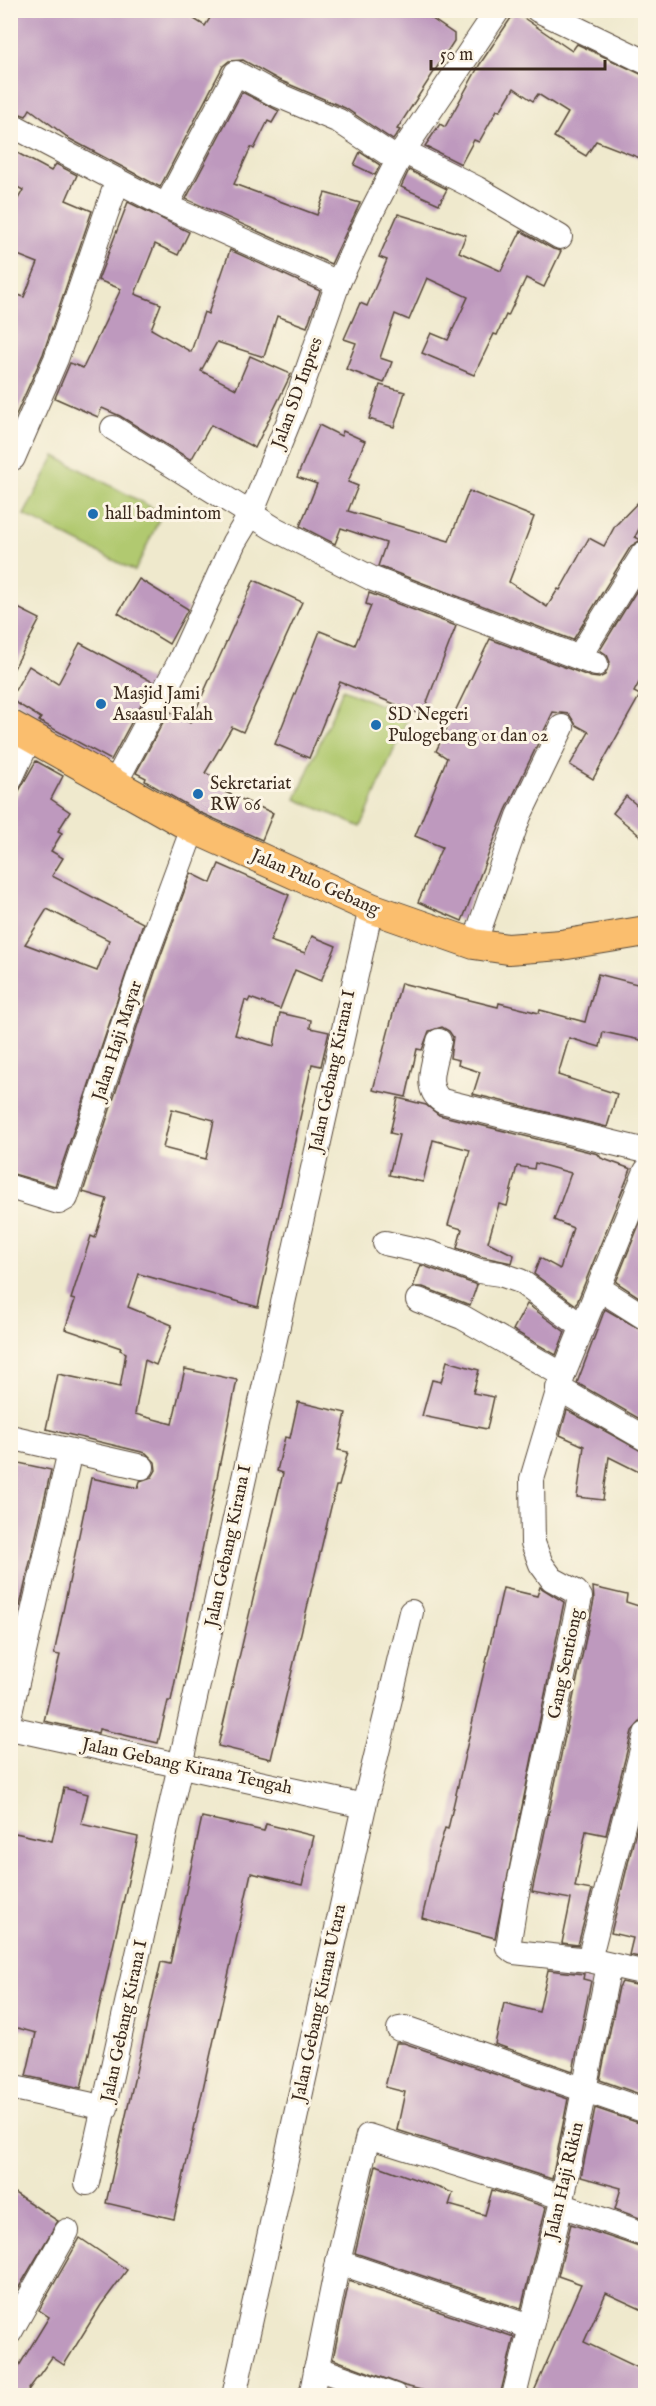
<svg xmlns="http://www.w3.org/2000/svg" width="656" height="2406" font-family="'IM FELL English',serif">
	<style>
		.green { fill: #b1c96f; stroke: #767a46; stroke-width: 1.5 }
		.building { fill: #be99be; fill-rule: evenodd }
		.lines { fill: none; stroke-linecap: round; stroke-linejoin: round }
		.minor-casing { stroke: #564738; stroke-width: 26 }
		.major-casing { stroke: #564738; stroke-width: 32 }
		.minor { stroke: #fff; stroke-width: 24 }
		.major { stroke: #fabe6e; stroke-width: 30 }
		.poi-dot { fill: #1f6fb2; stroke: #fcf5e5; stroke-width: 2 }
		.labels { text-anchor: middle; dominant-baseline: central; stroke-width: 6; stroke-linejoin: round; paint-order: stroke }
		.street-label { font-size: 18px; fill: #3b2a1e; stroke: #fcf5e5 }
		.poi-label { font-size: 18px; fill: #3b2a1e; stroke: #fcf5e5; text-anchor: start }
	</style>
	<rect width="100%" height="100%" fill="#fcf5e5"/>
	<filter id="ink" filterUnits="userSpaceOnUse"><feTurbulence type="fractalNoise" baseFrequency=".0167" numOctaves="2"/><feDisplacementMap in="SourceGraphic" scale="12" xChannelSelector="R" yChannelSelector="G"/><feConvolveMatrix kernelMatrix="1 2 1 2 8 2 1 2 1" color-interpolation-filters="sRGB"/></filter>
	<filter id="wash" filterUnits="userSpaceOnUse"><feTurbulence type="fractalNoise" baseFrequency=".008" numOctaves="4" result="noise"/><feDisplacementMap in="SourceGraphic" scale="24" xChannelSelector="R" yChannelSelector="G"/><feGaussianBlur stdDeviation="1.35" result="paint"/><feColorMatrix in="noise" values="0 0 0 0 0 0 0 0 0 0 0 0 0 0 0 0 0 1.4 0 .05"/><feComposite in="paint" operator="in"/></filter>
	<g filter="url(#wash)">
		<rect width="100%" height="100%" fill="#efe9cd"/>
		<g class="green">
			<polygon points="55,456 162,513 135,571 24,515"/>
			<polygon points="343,689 408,717 361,827 296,799"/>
		</g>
		<g id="blocks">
			<g class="building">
				<polygon points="10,10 180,10 205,26 215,10 419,10 454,34 454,41 397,129 400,130 393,140 345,108 279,80 243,60 229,61 223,66 160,187 70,139 30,109 26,116 10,110"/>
				<polygon points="515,12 572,51 577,44 645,76 645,160 596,141 586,156 554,137 568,113 538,94 533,101 514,88 500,111 497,110 479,142 474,140 461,164 425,146 440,124 445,127 480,64"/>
				<polygon points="242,92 279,111 272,123 268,121 254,149 251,147 234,184 317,215 325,193 360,203 331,264 186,199"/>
				<polygon points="10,149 51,171 56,164 77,175 66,200 92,211 43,354 11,426 10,292 24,297 38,263 10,252 10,213 23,190 10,183"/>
				<polygon points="360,152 380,165 375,175 354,165"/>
				<polygon points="409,170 447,189 439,204 401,187"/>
				<polygon points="128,202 189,232 178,255 155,244 135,294 161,304 151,329 191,352 204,312 208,314 230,250 320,291 307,327 277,316 264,357 217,342 201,371 236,389 250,356 291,374 255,448 211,425 191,460 120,416 102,408 98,417 55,398 70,363 83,368 121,289 98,280"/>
				<polygon points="398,214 466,235 459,252 501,271 521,231 553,249 561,251 544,287 526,278 508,316 506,315 497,335 494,334 474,375 422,353 431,333 448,340 468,297 427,278 409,320 395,314 380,358 392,362 384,383 346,369 356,343 344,339 360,303 367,306 387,260 379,257"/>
				<polygon points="380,385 405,392 394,427 369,419"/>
				<polygon points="319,425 341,436 343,431 365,441 348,482 358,486 348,511 449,541 469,491 534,517 509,582 547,607 558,589 560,590 589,538 604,546 615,526 645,495 645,517 635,537 641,540 631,546 573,640 378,566 386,543 341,528 335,544 300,526 317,484 297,477"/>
				<polygon points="645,577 645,671 634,692 640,695 593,779 570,765 589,732 576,725 569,714 553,712 506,810 462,921 418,902 442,847 415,836 447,758 436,751 490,639 591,677 599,678 605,675 610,662 607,655 600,650"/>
				<polygon points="139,579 188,609 169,644 118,613"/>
				<polygon points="254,580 302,602 243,732 232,727 205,773 228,783 225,792 273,813 262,840 201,813 145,781 146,778 136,773 169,711 190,723"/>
				<polygon points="369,593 456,626 422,715 340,682 309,758 275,744 320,631 355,645 371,606 366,604"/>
				<polygon points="10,604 40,619 10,676"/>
				<polygon points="80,643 153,682 111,760 39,721 41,718 10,699 29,666 58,684"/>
				<path d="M36,761L63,776L51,799L70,812L58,831L62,833L51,851L63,858L52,876L143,923L55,1186L10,1173V807ZM47,909L109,940L97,971L25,944Z"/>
				<polygon points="626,796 645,812 645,840 613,813"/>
				<path d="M219,864L289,895L270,941L305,953L312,936L336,946L321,981L295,970L280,1009L250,998L248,1002L245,1000L235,1035L274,1046L280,1013L311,1020L310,1028L329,1032L321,1066L312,1064L258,1307L139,1274L128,1307L172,1325L156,1365L145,1360L135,1414L172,1424L185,1369L237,1380L171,1701H168L158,1743L99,1729L98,1733L44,1721L60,1655L54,1654L91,1478L138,1488L140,1481L152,1477L156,1470L155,1462L146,1453L46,1429L58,1374L120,1387L126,1353L120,1350L121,1348L65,1329L75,1300L71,1299L91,1236L95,1238L107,1199L83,1192L158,963L191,873L211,883ZM172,1109L214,1120L206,1159L163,1148Z"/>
				<polygon points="598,974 645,986 645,1041 603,1032 600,1047 569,1038 558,1075 617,1094 607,1127 473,1094 480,1072 458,1065 459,1060 450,1058 453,1037 449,1031 442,1027 429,1031 422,1050 417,1049 406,1097 373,1090 401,983 498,1007 499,1003 539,1013 540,1010 585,1022"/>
				<polygon points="398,1098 426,1105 439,1115 598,1154 601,1158 631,1169 576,1305 534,1274 540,1258 560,1269 573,1228 554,1220 571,1173 535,1163 534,1169 517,1166 507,1206 499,1204 488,1242 514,1255 512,1263 483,1257 457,1248 462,1229 448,1225 470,1150 433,1140 423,1182 389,1175 399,1135 390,1133"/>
				<polygon points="645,1210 645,1301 616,1282"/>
				<polygon points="421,1265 477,1285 470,1305 423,1287 413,1287"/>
				<polygon points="527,1304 565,1332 556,1355 513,1330"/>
				<polygon points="605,1309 645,1332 645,1422 577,1383"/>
				<polygon points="447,1361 479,1370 473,1393 494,1397 487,1429 422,1416 432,1380 441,1382"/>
				<polygon points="298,1402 346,1413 338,1450 348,1452 339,1486 336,1486 271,1759 218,1746 283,1473 277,1471 285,1437 290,1438"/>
				<polygon points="567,1410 645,1453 645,1475 609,1457 603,1500 577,1497 584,1446 560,1435"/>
				<polygon points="10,1461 51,1470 20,1606 10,1604"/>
				<polygon points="540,1587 564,1602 495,1938 422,1918 436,1858 445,1828 448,1829 503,1588 537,1596"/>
				<polygon points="593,1587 627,1595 626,1602 645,1608 645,1702 641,1721 632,1731 606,1835 586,1831 575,1887 592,1890 578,1945 562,1943 571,1899 532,1892 594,1600"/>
				<polygon points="64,1788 88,1794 81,1824 138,1837 81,2088 26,2076 36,2033 10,2026 10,1851 15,1833 52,1841"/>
				<polygon points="645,1794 645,1958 629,1955 633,1938 611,1933"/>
				<polygon points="202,1817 264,1831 266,1824 314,1836 302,1885 251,1873 174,2219 106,2203 161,1962 170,1964"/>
				<polygon points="548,1970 584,1974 583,1979 591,1981 573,2071 495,2044 504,2003 539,2012"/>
				<polygon points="622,1982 645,1987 645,2096 600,2080 619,1987"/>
				<polygon points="396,2043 404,2043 568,2099 552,2179 397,2130 405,2092 385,2087"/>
				<polygon points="595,2108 645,2125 645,2220 615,2209 621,2188 581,2177"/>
				<polygon points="376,2165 453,2193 449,2205 485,2215 492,2190 546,2207 521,2309 355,2253"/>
				<polygon points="10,2190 58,2221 15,2294 10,2292"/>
				<polygon points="571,2224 645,2249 645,2311 606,2293 584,2342 645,2371 645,2396 532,2396 581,2284 558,2276"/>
				<polygon points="80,2238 127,2270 101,2305 64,2365 52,2357 24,2396 18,2396 10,2390 10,2359 19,2366 49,2317 39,2310"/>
				<polygon points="349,2281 514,2337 500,2396 432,2396 433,2393 405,2386 333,2359"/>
			</g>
		</g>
	</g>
	<g filter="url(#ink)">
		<use href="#blocks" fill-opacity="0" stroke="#564738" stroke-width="1.5"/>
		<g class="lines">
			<defs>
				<g id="minor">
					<polyline points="538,10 646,62"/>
					<polyline points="10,124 166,206 338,283"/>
					<polyline points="403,151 476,188 560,237"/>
					<polyline points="166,206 236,73 273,93 339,121 398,160"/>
					<polyline points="113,428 273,528 373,579 596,664"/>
					<polyline points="13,458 56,359 117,182"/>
					<polyline points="579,657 643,554"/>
					<polyline points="10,780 30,737"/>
					<polyline points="114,785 179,663 234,542 251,514 295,406 338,283 367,221 403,151 498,10"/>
					<polyline points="474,944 519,816 562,727"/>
					<path d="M439,1041C435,1061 422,1088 442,1101L646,1151"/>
					<polyline points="646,1171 563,1375 532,1479 533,1543 541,1564 552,1579 576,1592 580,1597 516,1898 508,1947 514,1952 589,1960 646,1973"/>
					<polyline points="10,1187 59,1202 66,1198 145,958 193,828"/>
					<polyline points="385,1243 430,1253 479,1271 500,1274 520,1281 581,1326"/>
					<polyline points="600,1289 646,1318"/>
					<polyline points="418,1300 462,1317 563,1375"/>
					<polyline points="558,1388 646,1439"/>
					<polyline points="10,1437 142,1467"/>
					<polyline points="10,1713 70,1451"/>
					<polyline points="10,1728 364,1806"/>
					<polyline points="589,1960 646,1734"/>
					<polyline points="399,2029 405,2028 646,2111"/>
					<polyline points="10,2087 106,2108"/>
					<polyline points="87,2183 371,908"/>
					<polyline points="561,2205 646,2235"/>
					<polyline points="338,2262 530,2327"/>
					<polyline points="10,2332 67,2231"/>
					<polyline points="316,2368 395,2396"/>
					<polyline points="234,2396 364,1806 411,1612"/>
					<polyline points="311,2396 338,2262 368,2136 562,2197"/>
					<polyline points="514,2396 561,2205 609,1965"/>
				</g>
				<polyline id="major" points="10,725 193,828 371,908 474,944 508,949 561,945 646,931"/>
			</defs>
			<use href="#minor" class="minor-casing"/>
			<use href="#major" class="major-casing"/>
			<use href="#minor" class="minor"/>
			<use href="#major" class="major"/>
		</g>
	</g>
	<g class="poi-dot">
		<circle cx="93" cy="514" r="6"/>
		<circle cx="101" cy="704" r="6"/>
		<circle cx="376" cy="725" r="6"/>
		<circle cx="198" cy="794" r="6"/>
	</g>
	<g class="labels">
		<g class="street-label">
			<text transform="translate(298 393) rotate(-70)">Jalan SD Inpres</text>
			<text transform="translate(315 883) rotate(24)">Jalan Pulo Gebang</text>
			<text transform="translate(118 1041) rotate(-72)">Jalan Haji Mayar</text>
			<text transform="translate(333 1071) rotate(-78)">Jalan Gebang Kirana I</text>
			<text transform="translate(229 1546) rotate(-78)">Jalan Gebang Kirana I</text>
			<text transform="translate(566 1664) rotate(-78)">Gang Sentiong</text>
			<text transform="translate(187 1767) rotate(12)">Jalan Gebang Kirana Tengah</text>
			<text transform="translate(320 2003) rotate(-78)">Jalan Gebang Kirana Utara</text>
			<text transform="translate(125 2021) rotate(-78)">Jalan Gebang Kirana I</text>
			<text transform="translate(565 2181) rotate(-77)">Jalan Haji Rikin</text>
		</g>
		<g class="poi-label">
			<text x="105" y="514">hall badmintom</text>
			<text x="113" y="694">Masjid Jami<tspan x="113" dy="21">Asaasul Falah</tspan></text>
			<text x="388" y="715">SD Negeri<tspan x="388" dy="21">Pulogebang 01 dan 02</tspan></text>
			<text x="210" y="784">Sekretariat<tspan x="210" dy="21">RW 06</tspan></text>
		</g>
	</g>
	<rect width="656" height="2406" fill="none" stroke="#fcf5e5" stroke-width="36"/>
	<path d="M431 60v9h174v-9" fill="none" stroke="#3b2a1e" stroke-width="3"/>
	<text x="440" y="60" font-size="18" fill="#3b2a1e" stroke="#fcf5e5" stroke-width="4.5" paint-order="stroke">50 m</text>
</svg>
